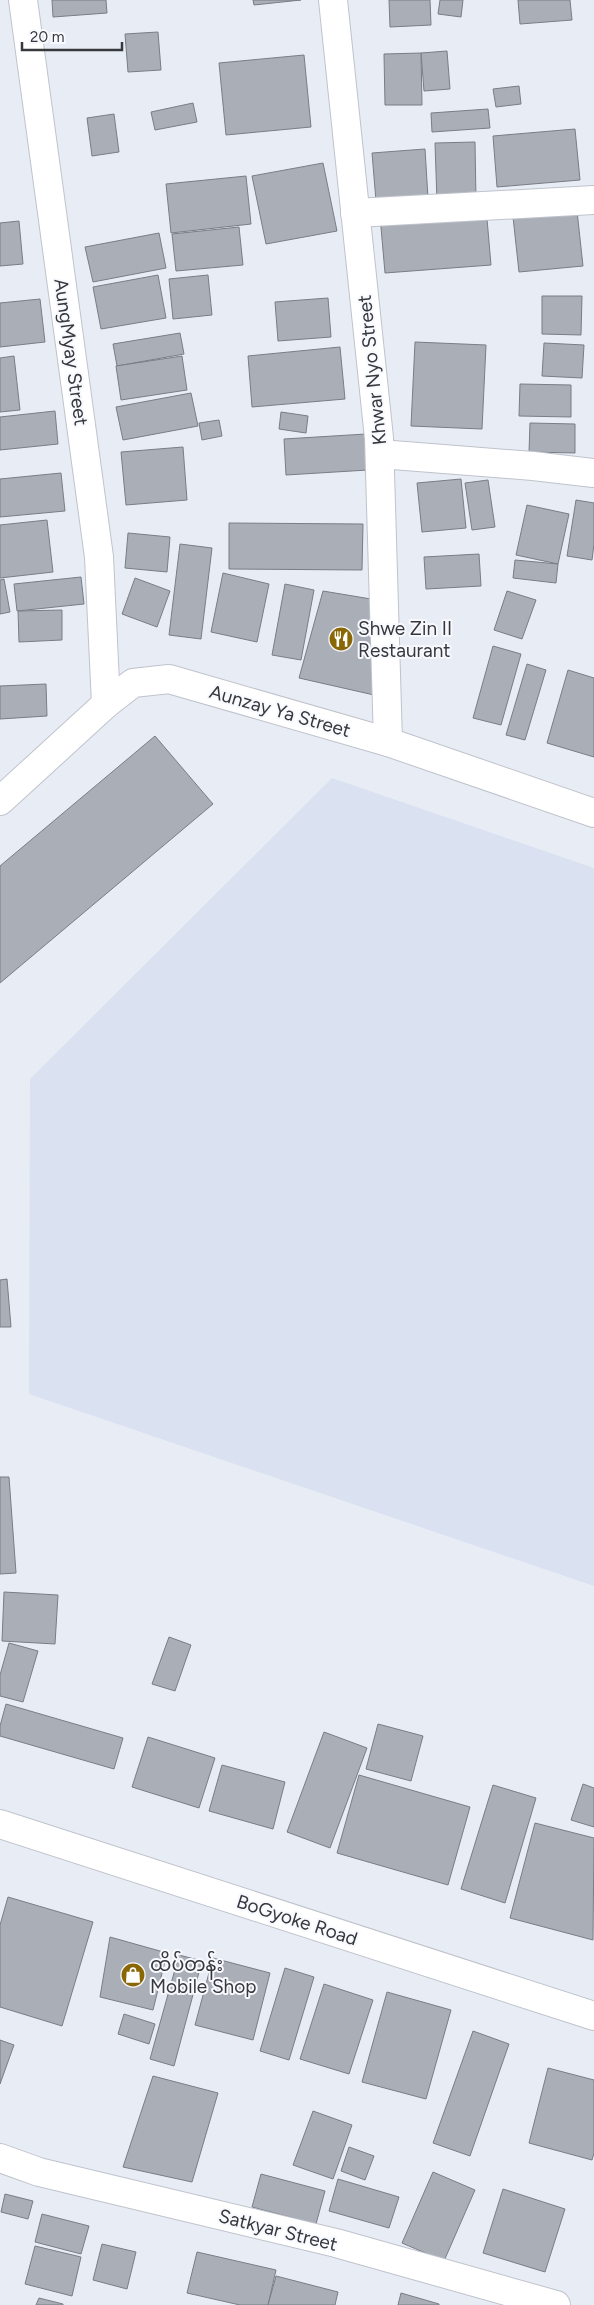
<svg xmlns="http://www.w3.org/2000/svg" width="594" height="2305" font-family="Figtree,'Noto Sans Myanmar',sans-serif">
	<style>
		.built { fill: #dae1f1 }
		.building { fill: #aaaeb7; stroke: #797d85 }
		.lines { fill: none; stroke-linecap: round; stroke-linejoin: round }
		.minor-casing { stroke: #bfc3cc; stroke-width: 30 }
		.highway-casing { stroke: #bfc3cc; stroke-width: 30 }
		.minor { stroke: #fff; stroke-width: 28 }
		.highway { stroke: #fff; stroke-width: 28 }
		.labels { text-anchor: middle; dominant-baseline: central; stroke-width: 4; stroke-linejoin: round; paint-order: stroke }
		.street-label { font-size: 19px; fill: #37383c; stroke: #f7f9ff }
		.poi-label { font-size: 19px; fill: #37383c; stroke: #f7f9ff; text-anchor: start }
	</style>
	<rect width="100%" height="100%" fill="#e8ecf5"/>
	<polygon class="built" points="332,778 594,868 594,1586 29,1394 30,1079"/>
	<g class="building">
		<polygon points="52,0 106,0 107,13 53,17"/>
		<polygon points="253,0 301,0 254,5"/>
		<polygon points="389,0 430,0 431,25 390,27"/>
		<polygon points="440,0 463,0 461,17 438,14"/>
		<polygon points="518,0 570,0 572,20 520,24"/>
		<polygon points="158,32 161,70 128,72 125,34"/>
		<polygon points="447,51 450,89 424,91 421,53"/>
		<polygon points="421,53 422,105 385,105 384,54"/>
		<polygon points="304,55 311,127 226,135 219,63"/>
		<polygon points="519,86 521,104 496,107 493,89"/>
		<polygon points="193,103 197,122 155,130 151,112"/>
		<polygon points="488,109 490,128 432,132 431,113"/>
		<polygon points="114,114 119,152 92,156 87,118"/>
		<polygon points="575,129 580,180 497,187 493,136"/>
		<polygon points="475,142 476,200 437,202 435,143"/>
		<polygon points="425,149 428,198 376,201 372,153"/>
		<polygon points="323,163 337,231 266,244 252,176"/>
		<polygon points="246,176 251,224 171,233 166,184"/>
		<polygon points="486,207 491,265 385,273 380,216"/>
		<polygon points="577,211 583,266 519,272 513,217"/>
		<polygon points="19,221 23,264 0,266 0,223"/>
		<polygon points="239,227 243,265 176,271 172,234"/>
		<polygon points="159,233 166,268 93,282 85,247"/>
		<polygon points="158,275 166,318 101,329 93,287"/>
		<polygon points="208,275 212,315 173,319 169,279"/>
		<polygon points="542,296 582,296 581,335 542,334"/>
		<polygon points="328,298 331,337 278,341 275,302"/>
		<polygon points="40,299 45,342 0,347 0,303"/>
		<polygon points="180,333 184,354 117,366 113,344"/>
		<polygon points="415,342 486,345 482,429 411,426"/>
		<polygon points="544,343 584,345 582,378 542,376"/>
		<polygon points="340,347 345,399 252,407 248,356"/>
		<polygon points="14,356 20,410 0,412 0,358"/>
		<polygon points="182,356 187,390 121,400 116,366"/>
		<polygon points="520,384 571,385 571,417 519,416"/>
		<polygon points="191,393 198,426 123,440 116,407"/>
		<polygon points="55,411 58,444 0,450 0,417"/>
		<polygon points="281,412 308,416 306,433 279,429"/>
		<polygon points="219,420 222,436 202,440 199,423"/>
		<polygon points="530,423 575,424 575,453 529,452"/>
		<polygon points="366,434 368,470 286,475 284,439"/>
		<polygon points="183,447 187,500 126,505 121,452"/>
		<polygon points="61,473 65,511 0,517 0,479"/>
		<polygon points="461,479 466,528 422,532 417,483"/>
		<polygon points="488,480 495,527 472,530 465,483"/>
		<polygon points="576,500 594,503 594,544 592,560 567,556"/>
		<polygon points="527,505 569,514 558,564 516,555"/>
		<polygon points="47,520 53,572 0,578 0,525"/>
		<polygon points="229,523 363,524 362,570 229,569"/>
		<polygon points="128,533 170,537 167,572 125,568"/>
		<polygon points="180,544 212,548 201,639 169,635"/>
		<polygon points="479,554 481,586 426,589 424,557"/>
		<polygon points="515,560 558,564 556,583 513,578"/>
		<polygon points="223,573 269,584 257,642 211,632"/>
		<polygon points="81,577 84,604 17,611 14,584"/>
		<polygon points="135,578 170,591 157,627 122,614"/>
		<polygon points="4,579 10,612 0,614 0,580"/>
		<polygon points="285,584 314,590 301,660 272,655"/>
		<polygon points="323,591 371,599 374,695 299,678"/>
		<polygon points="507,591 536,600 522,639 494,630"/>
		<polygon points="62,610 62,640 19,642 18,611"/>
		<polygon points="493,646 521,654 501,725 473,718"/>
		<polygon points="527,664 546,670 525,740 506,735"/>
		<polygon points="568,670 594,678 594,757 547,743"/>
		<polygon points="46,684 47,716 0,719 0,686"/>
		<polygon points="155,736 213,804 0,983 0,866"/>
		<polygon points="7,1279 11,1327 0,1327 0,1280"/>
		<polygon points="0,1477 9,1477 16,1573 0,1574"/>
		<polygon points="4,1592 58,1595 55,1644 2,1641"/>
		<polygon points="169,1637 191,1645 175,1691 152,1684"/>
		<polygon points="9,1643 38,1651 23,1702 0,1696 0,1675"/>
		<polygon points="6,1704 123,1738 114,1769 0,1736 0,1726"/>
		<polygon points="378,1724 423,1736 411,1781 366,1769"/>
		<polygon points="324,1732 367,1748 330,1848 287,1832"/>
		<polygon points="148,1737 215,1758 199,1808 132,1787"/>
		<polygon points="222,1765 285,1782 273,1829 209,1811"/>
		<polygon points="359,1775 470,1807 448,1885 337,1853"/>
		<polygon points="583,1784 594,1788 594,1827 571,1820"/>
		<polygon points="493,1785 536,1798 505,1903 461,1889"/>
		<polygon points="535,1823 594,1838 593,1940 510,1918"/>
		<polygon points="8,1897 93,1922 62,2026 0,2007 0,1925"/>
		<polygon points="110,1937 167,1953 153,2010 100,1997"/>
		<polygon points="179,1955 202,1961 174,2066 150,2059"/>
		<polygon points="213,1958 270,1973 253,2040 195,2025"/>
		<polygon points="285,1968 314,1977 289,2060 260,2051"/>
		<polygon points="324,1984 373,2000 349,2074 300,2059"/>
		<polygon points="387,1992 451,2010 426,2099 362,2082"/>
		<polygon points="124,2014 155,2024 149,2044 118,2034"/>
		<polygon points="473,2031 509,2044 470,2156 433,2143"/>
		<polygon points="0,2040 14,2045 0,2084"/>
		<polygon points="548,2068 594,2080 594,2153 592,2160 529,2143"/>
		<polygon points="153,2076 218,2093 192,2182 123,2167"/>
		<polygon points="313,2111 352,2125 333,2179 293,2165"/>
		<polygon points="349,2147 374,2156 365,2180 341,2171"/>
		<polygon points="433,2172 475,2190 444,2261 402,2243"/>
		<polygon points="261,2174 325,2191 316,2224 252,2207"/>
		<polygon points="338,2179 399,2197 389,2228 329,2211"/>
		<polygon points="503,2189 565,2209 545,2272 483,2253"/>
		<polygon points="5,2194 33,2201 28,2219 1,2212"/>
		<polygon points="42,2214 89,2226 81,2254 35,2242"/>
		<polygon points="102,2244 136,2252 127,2289 93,2280"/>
		<polygon points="35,2246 81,2257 72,2296 25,2284"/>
		<polygon points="197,2252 276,2270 268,2305 240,2305 187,2293"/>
		<polygon points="276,2276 338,2292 335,2305 268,2305"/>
		<polygon points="401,2293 439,2304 439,2305 398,2305"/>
		<polygon points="39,2298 63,2304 63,2305 36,2305"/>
	</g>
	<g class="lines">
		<defs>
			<g id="minor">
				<polyline points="23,0 99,557 106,704"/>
				<polyline points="333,0 379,438 388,742"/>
				<polyline points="355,213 594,200"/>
				<polyline points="380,454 533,466 594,473"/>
				<polyline points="0,801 106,704 133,683 169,679 388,742 594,813"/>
				<polyline points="0,2158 39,2172 336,2243 556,2305"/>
			</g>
			<polyline id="highway" points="0,1824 594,2016"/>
		</defs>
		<use href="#minor" class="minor-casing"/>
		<use href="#highway" class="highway-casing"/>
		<use href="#minor" class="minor"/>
		<use href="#highway" class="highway"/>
	</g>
	<defs>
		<symbol id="restaurant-disc" viewBox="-11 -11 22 22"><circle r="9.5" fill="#896704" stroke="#f7f9ff"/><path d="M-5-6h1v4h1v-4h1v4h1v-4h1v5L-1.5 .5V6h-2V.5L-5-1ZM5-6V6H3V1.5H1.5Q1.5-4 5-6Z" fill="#fff"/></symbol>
		<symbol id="shop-disc" viewBox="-11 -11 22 22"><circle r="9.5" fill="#896704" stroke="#f7f9ff"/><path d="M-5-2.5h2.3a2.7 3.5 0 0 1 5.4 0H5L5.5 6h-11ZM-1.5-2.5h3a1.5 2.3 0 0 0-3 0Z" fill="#fff"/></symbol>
	</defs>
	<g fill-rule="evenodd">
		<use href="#restaurant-disc" x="327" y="625" width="28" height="28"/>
		<use href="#shop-disc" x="119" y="1961" width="28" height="28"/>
	</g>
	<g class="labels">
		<g class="street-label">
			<text transform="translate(71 352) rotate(82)">AungMyay Street</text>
			<text transform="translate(372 370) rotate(-96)">Khwar Nyo Street</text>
			<text transform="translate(280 711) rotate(16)">Aunzay Ya Street</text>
			<text transform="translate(297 1920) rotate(18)">BoGyoke Road</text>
			<text transform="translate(278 2230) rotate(14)">Satkyar Street</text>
		</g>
		<g class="poi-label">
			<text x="358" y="628">Shwe Zin II<tspan x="358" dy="22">Restaurant</tspan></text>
			<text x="150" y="1964">ထိပ်တန်း<tspan x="150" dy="22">Mobile Shop</tspan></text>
		</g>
	</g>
	<path d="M22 42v8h100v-8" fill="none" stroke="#37383c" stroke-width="2.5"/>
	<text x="30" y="42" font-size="15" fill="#37383c" stroke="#f7f9ff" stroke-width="4" paint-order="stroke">20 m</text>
</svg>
